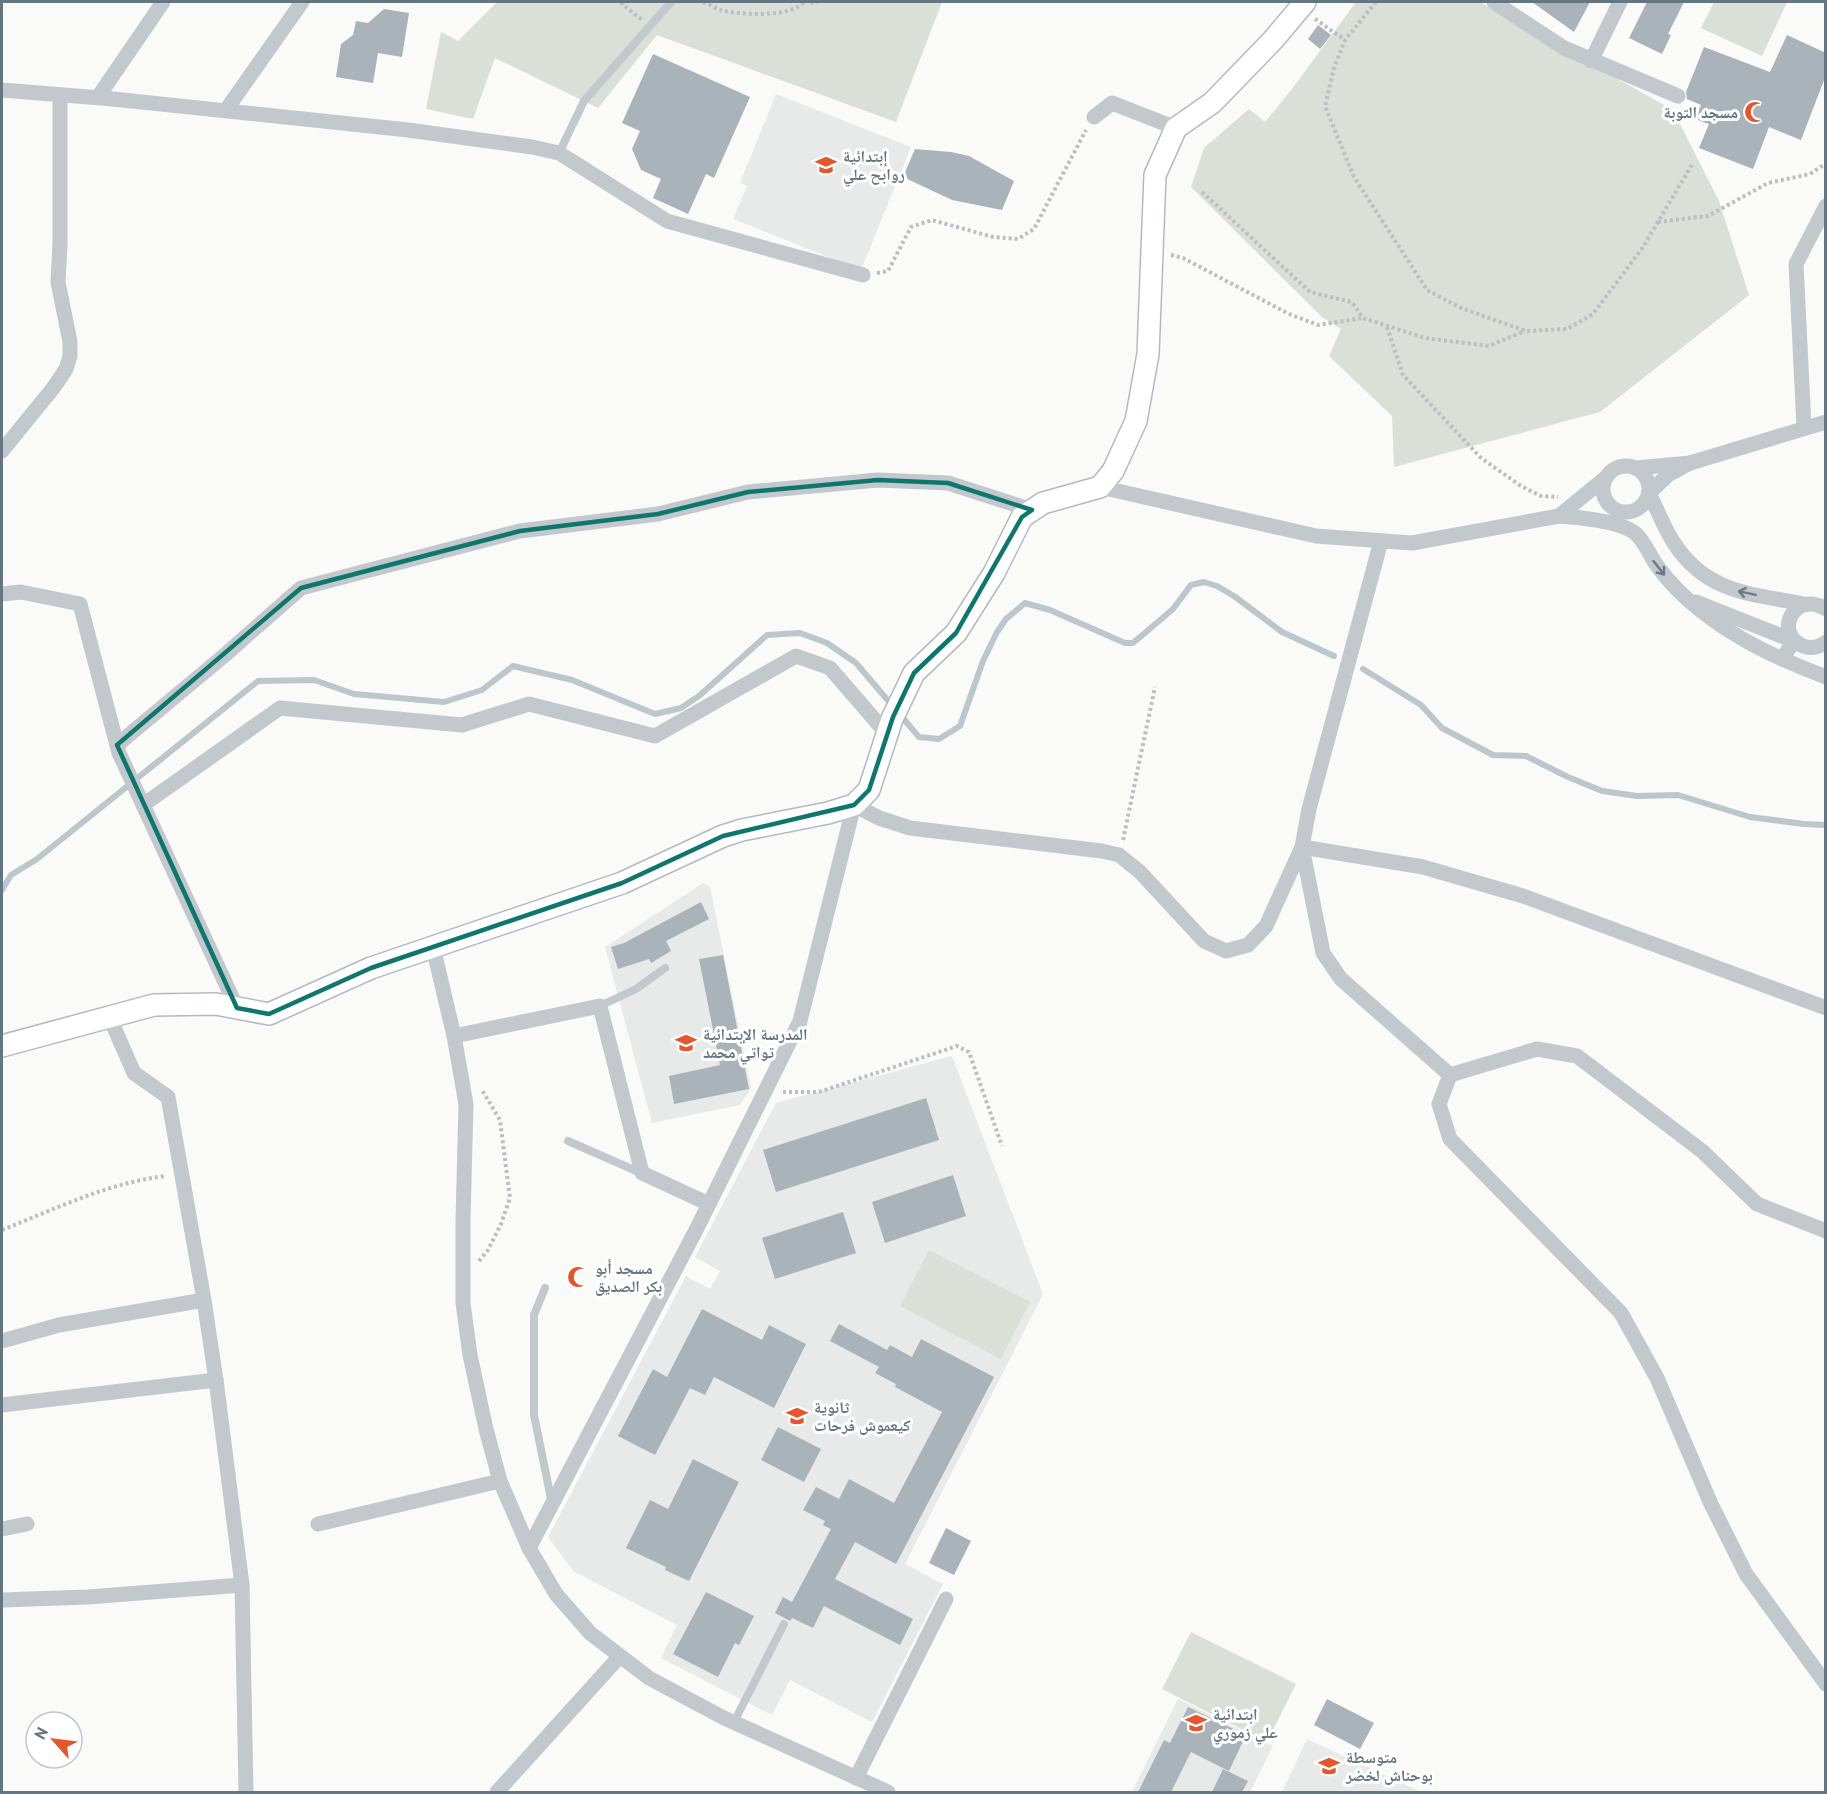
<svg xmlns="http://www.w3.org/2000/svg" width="1827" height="1794" font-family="'PT Sans','Noto Naskh Arabic',sans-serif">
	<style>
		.built { fill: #e8e9e9 }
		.green { fill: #dadfd7 }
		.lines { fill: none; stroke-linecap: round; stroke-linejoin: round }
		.stream { stroke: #bbc7cb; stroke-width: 6 }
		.building { fill: #aab3b9 }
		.secondary-casing { stroke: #b3babf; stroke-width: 24 }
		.path { stroke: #bbbfc2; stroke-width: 4; stroke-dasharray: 3 3; stroke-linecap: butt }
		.lane { stroke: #c3c8cc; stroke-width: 8 }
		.street { stroke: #c3c8cc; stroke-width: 15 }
		.secondary { stroke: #fff; stroke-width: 21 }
		.oneway { stroke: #6a7a87 }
		.marked { fill: none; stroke: #0f766e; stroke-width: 4.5; stroke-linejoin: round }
		.labels { text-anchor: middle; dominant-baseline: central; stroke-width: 6; stroke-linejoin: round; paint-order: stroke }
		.poi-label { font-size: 16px; font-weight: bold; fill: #657683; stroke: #fff; text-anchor: start }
	</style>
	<rect width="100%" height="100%" fill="#fafaf8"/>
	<g class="built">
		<polygon points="776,94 911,147 861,270 733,219 747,186 740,183"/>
		<polygon points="703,883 710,887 751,1088 740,1105 652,1123 605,947"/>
		<polygon points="952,1056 1043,1294 905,1564 943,1584 872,1722 790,1680 772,1715 661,1658 677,1625 573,1571 548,1537 686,1276 710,1289 720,1271 695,1257 776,1103"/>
		<polygon points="1178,1699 1273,1746 1250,1792 1132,1792"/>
		<polygon points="1307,1739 1421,1792 1282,1792"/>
	</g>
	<g class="green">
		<polygon points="497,2 942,2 896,122 657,35 598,108 495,58 473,119 426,109 441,32 458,41"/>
		<polygon points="1356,2 1480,2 1673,110 1719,201 1749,295 1600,412 1394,467 1392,416 1329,356 1341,329 1322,317 1191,187 1204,148 1249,109 1265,122 1292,89"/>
		<polygon points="1714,2 1787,2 1762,56 1701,28"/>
		<polygon points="929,1250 1030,1302 1001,1359 900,1306"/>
		<polygon points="1191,1632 1296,1684 1267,1742 1162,1689"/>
	</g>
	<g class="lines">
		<g class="stream">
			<polyline points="1363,669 1421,705 1442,728 1493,755 1526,756 1568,777 1602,791 1637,796 1678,795 1750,817 1804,824 1826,825"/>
			<polyline points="2,890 11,875 37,859 258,681 314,680 354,694 444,702 482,690 513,666 572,680 655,714 681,708 699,696 767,635 800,633 827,643 856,663 919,737 939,739 960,726 983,661 997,632 1006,619 1025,603 1050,610 1125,643 1133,643 1173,609 1191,585 1204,582 1217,586 1234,596 1282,632 1334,656"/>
		</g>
	</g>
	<g class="building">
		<polygon points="1532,2 1590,2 1574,32"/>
		<polygon points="1647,2 1684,2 1668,34 1671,35 1662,54 1629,38"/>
		<polygon points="384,9 409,13 402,57 378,53 373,83 336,77 341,44 353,35 356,21 368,23"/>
		<polygon points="1318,25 1331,35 1320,49 1308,39"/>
		<polygon points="1787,35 1826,53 1826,75 1801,140 1769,127 1753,169 1699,148 1709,124 1695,119 1701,105 1687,99 1686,92 1704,47 1770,72"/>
		<polygon points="653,54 750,97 714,178 706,174 688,214 653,198 661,179 641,170 632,149 640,131 622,123"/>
		<polygon points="915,149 951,152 969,156 1014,181 1002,210 952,200 903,177"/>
		<polygon points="701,902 709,919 666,941 671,951 651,963 649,959 618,969 611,947 624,943"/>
		<polygon points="723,955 749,1089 674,1104 669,1076 720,1065 699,959"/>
		<polygon points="926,1098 939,1140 776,1192 763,1150"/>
		<polygon points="953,1175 966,1216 885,1243 872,1202"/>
		<polygon points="843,1212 856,1253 775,1279 762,1238"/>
		<polygon points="702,1309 762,1340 769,1325 806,1344 774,1408 714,1377 705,1395 690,1388 655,1455 618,1436 653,1369 667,1377"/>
		<polygon points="839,1324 887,1350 890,1345 912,1357 921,1339 994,1377 896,1564 855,1542 835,1579 913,1619 900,1645 824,1606 813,1628 792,1618 790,1621 775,1613 783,1597 792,1602 831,1529 823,1525 825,1521 803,1510 816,1487 839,1499 849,1479 894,1503 942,1412 895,1387 896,1384 875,1373 879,1367 830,1341"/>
		<polygon points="778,1427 821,1449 804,1482 761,1460"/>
		<polygon points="693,1459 739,1482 689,1581 665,1570 666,1567 626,1548 650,1500 668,1509"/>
		<polygon points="946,1528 971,1541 954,1575 929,1563"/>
		<polygon points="706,1592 754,1616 739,1645 735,1643 718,1677 673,1654"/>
		<polygon points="1327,1699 1374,1723 1360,1749 1314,1725"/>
		<polygon points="1188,1707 1246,1735 1229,1771 1191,1752 1171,1792 1138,1792 1164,1740 1170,1743"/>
		<polygon points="1223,1769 1248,1781 1242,1792 1212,1792"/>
	</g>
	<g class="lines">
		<defs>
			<polyline id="secondary" points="2,1046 154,1005 216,1004 269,1014 371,968 622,883 723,836 742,830 828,813 854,805 869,790 892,719 914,673 956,633 994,573 1022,517 1043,503 1100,487 1113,471 1136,421 1148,354 1155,175 1176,128 1212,103 1273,40 1305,2"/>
		</defs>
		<use href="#secondary" class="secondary-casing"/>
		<g class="path">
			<polyline points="623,2 622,4 642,20"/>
			<path d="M703,2C709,4 715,8 720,10C740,15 790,18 804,2"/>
			<polyline points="811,2 815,4 817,2"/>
			<polyline points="1376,2 1345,40 1334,68 1325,106 1354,177 1427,290 1461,308 1526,331 1567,329 1593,314 1643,247 1693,163"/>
			<polyline points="1315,19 1345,40"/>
			<polyline points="1202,192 1310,292 1352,302 1363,318 1425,338 1489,346 1525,331"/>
			<polyline points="1658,222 1708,216 1768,183 1810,174 1826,163"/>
			<polyline points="1171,255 1183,258 1289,314 1318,325 1363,318"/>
			<polyline points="877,273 888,271 911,227 932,220 993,237 1018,239 1034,229 1086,130"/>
			<polyline points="1387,327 1403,375 1481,458 1521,486 1541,496 1558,497"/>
			<polyline points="1123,840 1155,687"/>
			<polyline points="783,1092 819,1092 957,1046 969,1052 1002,1146"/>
			<path d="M2,1230C55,1209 108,1183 165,1176"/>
			<polyline points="479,1261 488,1250 501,1224 510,1198 500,1120 482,1090"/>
		</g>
		<g class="lane">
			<polyline points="559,153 584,101 671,2"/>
			<polyline points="600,1006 636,989 665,968"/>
			<polyline points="568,1141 641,1173"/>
			<polyline points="545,1288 534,1315 534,1415 551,1499"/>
			<polyline points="734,1722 784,1624"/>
		</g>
		<g class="street">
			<polyline points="1494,2 1564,48 1678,96"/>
			<polyline points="1591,61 1620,2"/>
			<polyline points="2,90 113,99 408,130 532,147 559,153 667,221 863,275"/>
			<polyline points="98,97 163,2"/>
			<polyline points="226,110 302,2"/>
			<polyline points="1094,117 1112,103 1176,128"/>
			<polyline points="1804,427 1796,264 1826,206"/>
			<polyline points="2,451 54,387 66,369 70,356 70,342 58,282 60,245 60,95"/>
			<path d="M1690,463L1668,475L1649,493C1657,509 1664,528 1674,543C1706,593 1752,594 1804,604"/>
			<circle cx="1626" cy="489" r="23"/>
			<polyline points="1636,468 1690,463 1826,422"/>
			<path d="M1100,487L1316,536L1412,543L1559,516C1577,517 1620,521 1635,533C1645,541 1650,557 1658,567C1669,582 1685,598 1700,610C1737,640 1781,660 1826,677"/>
			<polyline points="1559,516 1604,479"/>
			<polyline points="2,594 21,592 80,604 119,753 237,1008"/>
			<polyline points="1696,602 1794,641 1782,659"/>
			<path d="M1826,609C1794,589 1773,634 1803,646C1811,649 1819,647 1826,642"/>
			<polyline points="117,745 226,654 301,588 520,531 658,514 748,492 878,480 948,483 1032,510"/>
			<polyline points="143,805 280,708 462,725 529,704 655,736 796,656 830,668 887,734"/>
			<polyline points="1302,847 1423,867 1523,896 1826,1008"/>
			<polyline points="1302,847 1323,953 1341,979 1450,1075"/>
			<polyline points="433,947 454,1036 466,1104 463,1220 463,1303 470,1355 486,1429 500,1481 529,1548 556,1594 590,1633 649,1678 724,1718 888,1792"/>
			<polyline points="454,1036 600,1006 642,1173 709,1204"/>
			<polyline points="1450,1075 1439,1104 1450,1139 1621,1313 1657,1378 1711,1504 1746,1574 1826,1684"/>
			<polyline points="1450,1075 1537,1049 1577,1056 1702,1151 1757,1204 1826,1231"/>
			<polyline points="2,1341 59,1325 204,1300 168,1097 134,1073 109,1016"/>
			<polyline points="216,1380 242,1585 246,1792"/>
			<polyline points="2,1405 216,1380 204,1300"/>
			<polyline points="318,1524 500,1481"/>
			<polyline points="2,1529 27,1524"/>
			<polyline points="529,1548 695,1232 800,1021 854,805 879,818 910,828 1102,851 1119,855 1140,872 1204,941 1226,951 1248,945 1266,926 1302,847 1309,809 1381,541"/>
			<polyline points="2,1600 88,1597 242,1585"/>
			<polyline points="856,1778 946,1599"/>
			<polyline points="497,1792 620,1656"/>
		</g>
		<use href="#secondary" class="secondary"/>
	</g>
	<defs><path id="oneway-shaft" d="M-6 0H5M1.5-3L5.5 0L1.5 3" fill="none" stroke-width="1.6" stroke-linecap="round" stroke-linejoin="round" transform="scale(1.5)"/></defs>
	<g class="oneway">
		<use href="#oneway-shaft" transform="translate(1659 568) rotate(52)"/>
		<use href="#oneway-shaft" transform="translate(1747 593) rotate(-168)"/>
	</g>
	<path class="marked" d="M878,480L948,483L1032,510L1022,517L956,633L914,673L893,717L869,790L854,805L723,836L622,883L371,968L269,1014L237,1008L117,745L301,588L520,531L658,514L748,492Z"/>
	<defs>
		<symbol id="mosque-bare" viewBox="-9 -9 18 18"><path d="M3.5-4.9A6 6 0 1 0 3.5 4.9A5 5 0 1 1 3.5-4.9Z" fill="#e4572e" stroke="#fff" stroke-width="2.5" paint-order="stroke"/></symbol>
		<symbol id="school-bare" viewBox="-9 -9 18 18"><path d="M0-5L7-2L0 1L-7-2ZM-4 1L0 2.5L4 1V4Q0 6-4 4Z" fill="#e4572e" stroke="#fff" stroke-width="2.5" paint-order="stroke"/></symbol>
	</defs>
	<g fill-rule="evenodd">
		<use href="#mosque-bare" x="1740" y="97" width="30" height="30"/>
		<use href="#school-bare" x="811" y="150" width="30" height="30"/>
		<use href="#school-bare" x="671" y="1028" width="30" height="30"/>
		<use href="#mosque-bare" x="563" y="1262" width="30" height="30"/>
		<use href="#school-bare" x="782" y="1401" width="30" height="30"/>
		<use href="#school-bare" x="1181" y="1708" width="30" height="30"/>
		<use href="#school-bare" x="1314" y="1751" width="30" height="30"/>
	</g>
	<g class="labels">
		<g class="poi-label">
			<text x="1738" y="112" text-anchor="end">مسجد التوبة</text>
			<text x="843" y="156">إبتدائية<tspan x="843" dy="18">روابح علي</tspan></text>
			<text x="703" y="1034">المدرسة الإبتدائية<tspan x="703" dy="18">تواتي محمد</tspan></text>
			<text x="595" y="1268">مسجد أبو<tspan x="595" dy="18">بكر الصديق</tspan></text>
			<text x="814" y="1407">ثانوية<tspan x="814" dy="18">كيعموش فرحات</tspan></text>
			<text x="1213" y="1714">ابتدائية<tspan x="1213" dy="18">علي زموري</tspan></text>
			<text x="1346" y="1757">متوسطة<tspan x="1346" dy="18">بوحناش لخضر</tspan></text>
		</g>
	</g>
	<rect width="1827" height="1794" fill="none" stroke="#657683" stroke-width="6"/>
	<g transform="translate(54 1740) rotate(298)"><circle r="28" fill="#ffffff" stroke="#c1c8cd" stroke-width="1.5"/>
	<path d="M0-4.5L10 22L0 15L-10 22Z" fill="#e4572e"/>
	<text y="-9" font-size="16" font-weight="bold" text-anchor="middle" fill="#657683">N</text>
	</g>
</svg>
